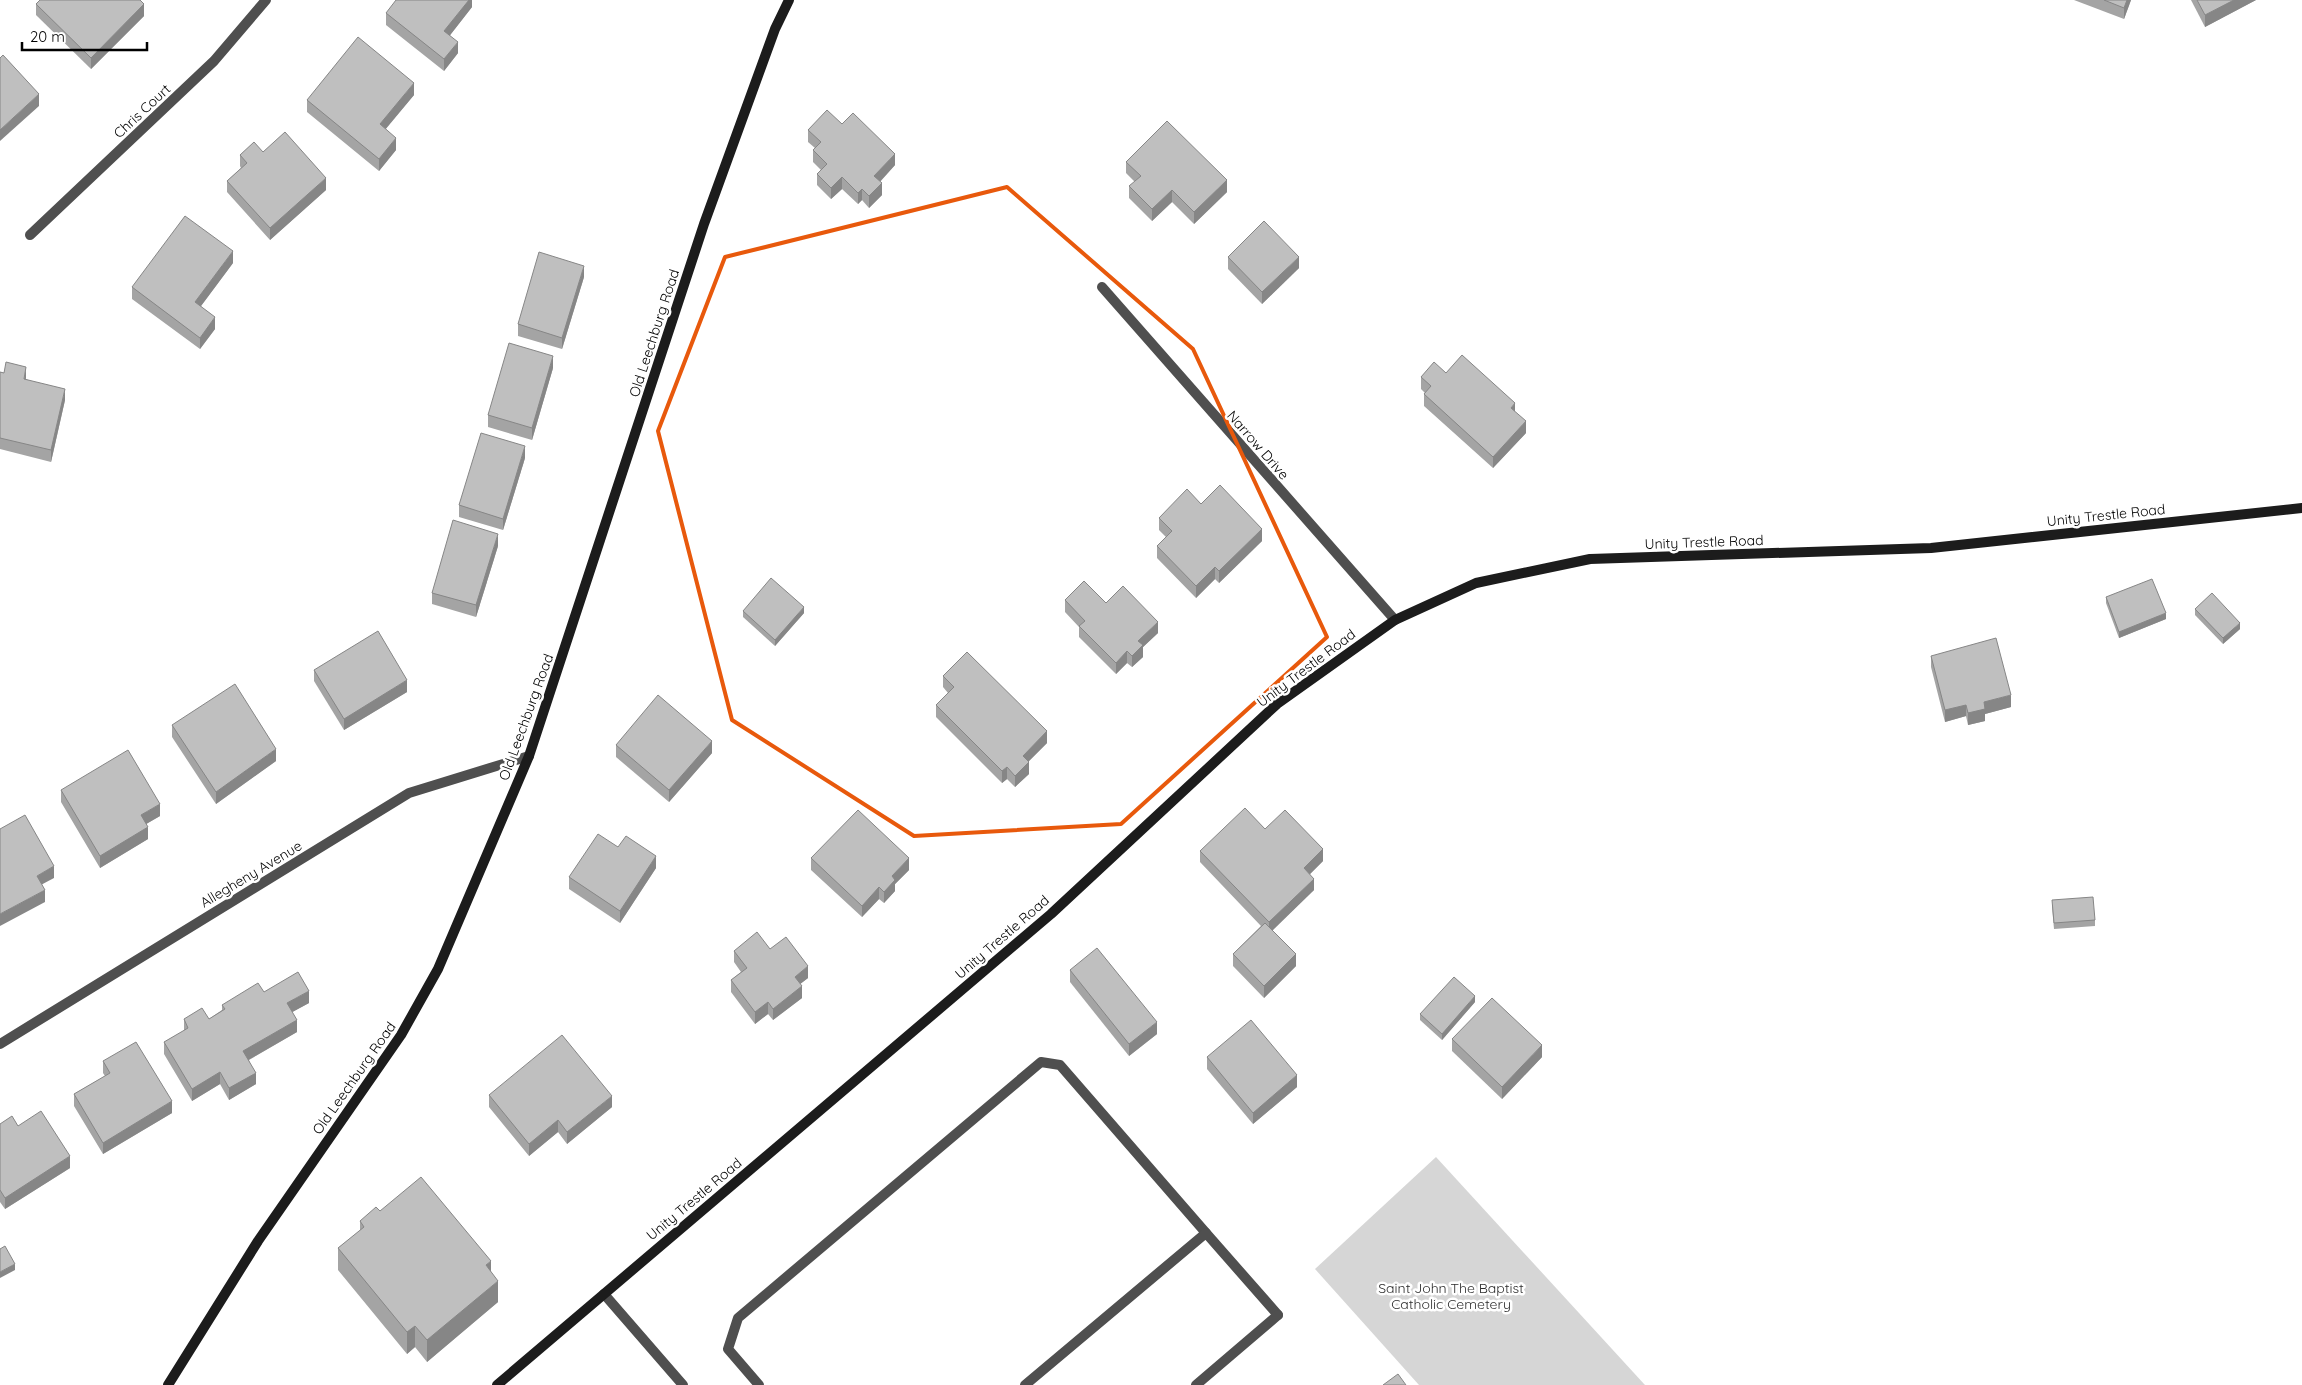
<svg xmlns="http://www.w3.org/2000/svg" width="2302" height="1385" font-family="Quicksand,sans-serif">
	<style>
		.green { fill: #d6d6d6 }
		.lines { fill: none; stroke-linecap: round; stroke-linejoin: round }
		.lane { stroke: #4f4f4f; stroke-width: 10 }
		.street { stroke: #4f4f4f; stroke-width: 10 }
		.secondary { stroke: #1c1c1c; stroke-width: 10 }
		.wall { fill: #a4a4a4 }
		.shaded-wall { fill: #868686 }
		.building { fill: #bfbfbf; stroke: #868686 }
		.marked { fill: none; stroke: #e8590c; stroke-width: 4; stroke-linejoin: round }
		.labels { text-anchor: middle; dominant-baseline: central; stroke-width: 5; stroke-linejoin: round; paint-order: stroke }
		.street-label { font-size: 14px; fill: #000; stroke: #fff }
		.park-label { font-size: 14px; fill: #2d2d2d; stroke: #fff }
	</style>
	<rect width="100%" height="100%" fill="#fff"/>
	<polygon class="green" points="1436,1157 1645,1385 1419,1385 1315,1269"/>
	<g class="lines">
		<g class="lane">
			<polyline points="604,1294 683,1385"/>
			<polyline points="759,1385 728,1349 738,1318 1041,1062 1060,1065 1206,1233"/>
			<polyline points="1025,1385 1206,1233 1278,1315"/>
		</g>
		<g class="street">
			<polyline points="30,235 214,61 266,0"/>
			<polyline points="1102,287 1395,620"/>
			<polyline points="0,1044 409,793 529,756"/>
			<polyline points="1196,1385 1278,1315"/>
		</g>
		<g class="secondary">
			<polyline points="168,1385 258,1241 401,1035 438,969 529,756 704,224 775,29 789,0"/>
			<polyline points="497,1385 1051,914 1277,704 1395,620 1476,583 1590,559 1931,548 2302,508"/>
		</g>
	</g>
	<g class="wall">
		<polygon points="472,0 472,7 450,35 458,53 444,71 386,25 386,13"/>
		<polygon points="2074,0 2131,0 2124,19"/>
		<polygon points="2191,0 2256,0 2205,27"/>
		<polygon points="36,4 144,16 91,69 36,15"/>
		<polygon points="414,95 385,129 396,150 379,171 307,112 307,100"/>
		<polygon points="842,124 895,165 880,182 882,195 869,208 862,200 858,204 842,189 831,199 817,185 817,174 821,170 813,162 813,150 815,148 808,142 808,130"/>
		<polygon points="263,152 326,190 270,240 227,192 227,181 241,168 240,166 240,155"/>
		<polygon points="1126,162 1227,192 1194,224 1172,202 1152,221 1129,198 1129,186 1135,182 1126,173"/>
		<polygon points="1228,257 1299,268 1262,304 1228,269"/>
		<polygon points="233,263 201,306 215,329 200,349 132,299 132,287"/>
		<polygon points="584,277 562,349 518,336 518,324"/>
		<polygon points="553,368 532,440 488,427 488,415"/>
		<polygon points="0,372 26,379 65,400 51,462 0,449"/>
		<polygon points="1446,373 1515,412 1526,433 1493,468 1424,406 1424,394 1425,393 1421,389 1421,377"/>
		<polygon points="525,458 503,530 459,517 459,505"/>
		<polygon points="1201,504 1262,541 1219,583 1215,579 1196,598 1157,558 1157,546 1166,537 1159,530 1159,518"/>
		<polygon points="498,546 476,617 432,604 432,593"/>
		<polygon points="2106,597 2166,619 2119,638 2106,603"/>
		<polygon points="1065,600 1106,603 1158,633 1143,647 1143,657 1132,667 1127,663 1116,674 1079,637 1079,627 1065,612"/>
		<polygon points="2195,609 2240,629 2223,644 2195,615"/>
		<polygon points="743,611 804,613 775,646 743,617"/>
		<polygon points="1931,656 2011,707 1985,714 1985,721 1968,725 1966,716 1945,722 1931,667"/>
		<polygon points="314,670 407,692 344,730 314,681"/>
		<polygon points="943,676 1047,743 1029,761 1029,774 1015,787 1007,779 1002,783 936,717 936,705 948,693 943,687"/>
		<polygon points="172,725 276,761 216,804 172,737"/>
		<polygon points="616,745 712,753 669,802 616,757"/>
		<polygon points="61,790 160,816 146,824 148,839 100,868 61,802"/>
		<polygon points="1265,829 1323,861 1310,874 1314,890 1272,930 1296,966 1264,998 1233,966 1233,954 1261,926 1200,862 1200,851"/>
		<polygon points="618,847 656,868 620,923 569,889 569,877"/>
		<polygon points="811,858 909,870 895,884 895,891 884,903 879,899 862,917 811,870"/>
		<polygon points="2052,906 2095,920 2095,926 2054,929"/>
		<polygon points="770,949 808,978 800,984 802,998 773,1020 768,1014 755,1024 731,992 731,980 741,972 734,962 734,951"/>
		<polygon points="1070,970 1157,1034 1129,1056 1070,982"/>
		<polygon points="264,992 309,1003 292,1012 297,1032 249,1060 256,1084 229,1100 220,1084 192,1101 164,1054 164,1042 184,1031 184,1019 209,1019 222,1010 222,1005"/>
		<polygon points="1475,1002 1442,1040 1420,1020 1420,1014"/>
		<polygon points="1452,1039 1542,1057 1502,1099 1452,1051"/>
		<polygon points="1207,1057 1297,1087 1253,1124 1207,1069"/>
		<polygon points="103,1061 172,1113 103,1154 74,1106 74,1094 105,1076 103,1073"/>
		<polygon points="489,1095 612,1107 567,1144 558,1132 529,1156 489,1107"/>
		<polygon points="0,1124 18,1126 70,1168 5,1209 0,1202"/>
		<polygon points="380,1211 498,1302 427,1362 415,1347 407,1354 338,1270 338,1248 360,1231 360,1221"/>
	</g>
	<g class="shaded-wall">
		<polygon points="469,0 472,0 472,7 444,43 444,31"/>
		<polygon points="2127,0 2131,0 2124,19 2124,8"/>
		<polygon points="2234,0 2256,0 2205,27 2205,15"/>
		<polygon points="144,4 144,16 91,69 91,58"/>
		<polygon points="458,42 458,53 444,71 444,59"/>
		<polygon points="414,83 414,95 380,136 380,124"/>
		<polygon points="39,94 39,106 0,141 0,130"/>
		<polygon points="396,138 396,150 379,171 379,159"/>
		<polygon points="895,154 895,165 874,188 874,176"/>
		<polygon points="842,177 842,189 831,199 831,188"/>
		<polygon points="326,178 326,190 270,240 270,228"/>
		<polygon points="1227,180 1227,192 1194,224 1194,212"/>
		<polygon points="882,183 882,195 869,208 869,196"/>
		<polygon points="862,189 862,200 858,204 858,193"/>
		<polygon points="1172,190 1172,202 1152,221 1152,209"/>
		<polygon points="233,251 233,263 195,314 195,302"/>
		<polygon points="1299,257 1299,268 1262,304 1262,292"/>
		<polygon points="584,266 584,277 562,349 562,338"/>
		<polygon points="215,317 215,329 200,349 200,338"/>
		<polygon points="553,356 553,368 532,440 532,428"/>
		<polygon points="26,367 26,378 24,390 24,379"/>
		<polygon points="65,389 65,400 51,462 51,450"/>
		<polygon points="1515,403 1515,415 1511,408"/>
		<polygon points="1526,421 1526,433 1493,468 1493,457"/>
		<polygon points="525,446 525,458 503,530 503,519"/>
		<polygon points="1262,529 1262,541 1219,583 1219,571"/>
		<polygon points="498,534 498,546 476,617 476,605"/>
		<polygon points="1215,567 1215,579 1196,598 1196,586"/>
		<polygon points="804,607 804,613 775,646 775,640"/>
		<polygon points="2166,613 2166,619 2119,638 2119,632"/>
		<polygon points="1158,622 1158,633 1143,647 1143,657 1132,667 1132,656 1138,641"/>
		<polygon points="2240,623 2240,629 2223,644 2223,638"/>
		<polygon points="1127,651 1127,663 1116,674 1116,663"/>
		<polygon points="407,680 407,692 344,730 344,719"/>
		<polygon points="2011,695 2011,707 1985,714 1985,721 1968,725 1968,713 1984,702"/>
		<polygon points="1966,705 1966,716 1945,722 1945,710"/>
		<polygon points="1047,731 1047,743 1023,767 1023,756"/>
		<polygon points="712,741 712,753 669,802 669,790"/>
		<polygon points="276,749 276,761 216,804 216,792"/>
		<polygon points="1029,762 1029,774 1015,787 1015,776"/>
		<polygon points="1007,767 1007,779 1002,783 1002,771"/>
		<polygon points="160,804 160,816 141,827 141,815"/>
		<polygon points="148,827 148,839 100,868 100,856"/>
		<polygon points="1323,849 1323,861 1304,880 1304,868"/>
		<polygon points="656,856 656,868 620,923 620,911"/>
		<polygon points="909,858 909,870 895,884 895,891 884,903 884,892 892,876"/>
		<polygon points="54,866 54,878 37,887 37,876"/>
		<polygon points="1314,879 1314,890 1269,934 1269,922"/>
		<polygon points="879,887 879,899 862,917 862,906"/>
		<polygon points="45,890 45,902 0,926 0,914"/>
		<polygon points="1296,954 1296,966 1264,998 1264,986"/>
		<polygon points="808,966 808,978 795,988 795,977"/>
		<polygon points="802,986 802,998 773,1020 773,1009"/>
		<polygon points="309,991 309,1003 287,1015 287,1003"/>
		<polygon points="1475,996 1475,1002 1442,1040 1442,1034"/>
		<polygon points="768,1002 768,1014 755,1024 755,1012"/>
		<polygon points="297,1020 297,1032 243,1063 243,1051"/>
		<polygon points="1157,1022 1157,1034 1129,1056 1129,1044"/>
		<polygon points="1542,1045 1542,1057 1502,1099 1502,1087"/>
		<polygon points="220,1072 220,1084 192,1101 192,1089"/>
		<polygon points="256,1073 256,1084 229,1100 229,1088"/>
		<polygon points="1297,1075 1297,1087 1253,1124 1253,1113"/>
		<polygon points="612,1096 612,1107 567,1144 567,1132"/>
		<polygon points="172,1101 172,1113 103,1154 103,1143"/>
		<polygon points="558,1120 558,1132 529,1156 529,1144"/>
		<polygon points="70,1156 70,1168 5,1209 5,1198"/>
		<polygon points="491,1261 491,1283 486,1265"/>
		<polygon points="15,1264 15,1270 0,1278 0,1272"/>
		<polygon points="498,1281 498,1302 427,1362 427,1340"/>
		<polygon points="415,1326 415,1347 407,1354 407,1332"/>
	</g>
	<g class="building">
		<polygon points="40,0 140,0 144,4 91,58 36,4"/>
		<polygon points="396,0 469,0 444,31 458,42 444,59 386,13"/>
		<polygon points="2104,0 2127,0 2124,8"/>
		<polygon points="2197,0 2234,0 2205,15"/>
		<polygon points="358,37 414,83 380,124 396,138 379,159 307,100"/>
		<polygon points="3,55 39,94 0,130 0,58"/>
		<polygon points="827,110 842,124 853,113 895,154 874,176 882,183 869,196 862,189 858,193 842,177 831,188 817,174 827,164 813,150 821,142 808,130"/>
		<polygon points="1167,121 1227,180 1194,212 1172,190 1152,209 1129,186 1141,176 1126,162"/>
		<polygon points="285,132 326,178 270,228 227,181 247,163 240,155 254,142 263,152"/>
		<polygon points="185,216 233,251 195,302 215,317 200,338 132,287"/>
		<polygon points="1264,221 1299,257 1262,292 1228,257"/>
		<polygon points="539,252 584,266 562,338 518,324"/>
		<polygon points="509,343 553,356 532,428 488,415"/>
		<polygon points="1462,355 1515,403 1511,408 1526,421 1493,457 1424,394 1431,386 1421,377 1434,362 1446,373"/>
		<polygon points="6,362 26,367 24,379 65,389 51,450 0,438 0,372 4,373"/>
		<polygon points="481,433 525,446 503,519 459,505"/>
		<polygon points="1220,485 1262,529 1219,571 1215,567 1196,586 1157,546 1172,531 1159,518 1187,489 1201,504"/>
		<polygon points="453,520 498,534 476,605 432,593"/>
		<polygon points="771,578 804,607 775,640 743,611"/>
		<polygon points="2152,579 2166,613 2119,632 2106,597"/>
		<polygon points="1084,581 1106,603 1123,586 1158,622 1138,641 1143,645 1132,656 1127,651 1116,663 1079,626 1085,621 1065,600"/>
		<polygon points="2212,593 2240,623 2223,638 2195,609"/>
		<polygon points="378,631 407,680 344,719 314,670"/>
		<polygon points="1996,638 2011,695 1984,702 1985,709 1968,713 1966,705 1945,710 1931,656"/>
		<polygon points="967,652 1047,731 1023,756 1029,762 1015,776 1007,767 1002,771 936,705 954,687 943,676"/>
		<polygon points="235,684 276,749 216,792 172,725"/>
		<polygon points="658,695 712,741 669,790 616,745"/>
		<polygon points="128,750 160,804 141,815 148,827 100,856 61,790"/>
		<polygon points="1245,808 1265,829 1285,810 1323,849 1304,868 1314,879 1269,922 1200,851"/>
		<polygon points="858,810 909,858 892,876 895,880 884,892 879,887 862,906 811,858"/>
		<polygon points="25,815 54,866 37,876 45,890 0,914 0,829"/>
		<polygon points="598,834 618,847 626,836 656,856 620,911 569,877"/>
		<polygon points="2093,897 2095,920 2054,923 2052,900"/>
		<polygon points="1265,923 1296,954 1264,986 1233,954"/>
		<polygon points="757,932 770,949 786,937 808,966 795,977 802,986 773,1009 768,1002 755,1012 731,980 747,968 734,951"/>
		<polygon points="1097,948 1157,1022 1129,1044 1070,970"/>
		<polygon points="298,972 309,991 287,1003 297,1020 243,1051 256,1073 229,1088 220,1072 192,1089 164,1042 188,1028 184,1019 202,1008 209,1019 225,1009 222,1005 258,983 264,992"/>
		<polygon points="1454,977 1475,996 1442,1034 1420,1014"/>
		<polygon points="1492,998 1542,1045 1502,1087 1452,1039"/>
		<polygon points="1251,1020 1297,1075 1253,1113 1207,1057"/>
		<polygon points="562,1035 612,1096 567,1132 558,1120 529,1144 489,1095"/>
		<polygon points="136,1042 172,1101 103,1143 74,1094 110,1073 103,1061"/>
		<polygon points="41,1111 70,1156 5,1198 0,1190 0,1124 12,1116 18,1126"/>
		<polygon points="421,1177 491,1261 486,1265 498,1281 427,1340 415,1326 407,1332 338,1248 364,1227 360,1221 376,1207 380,1211"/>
		<polygon points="5,1246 15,1264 0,1272 0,1249"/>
		<polygon points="1398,1374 1406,1385 1383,1385"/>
	</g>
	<path class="marked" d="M1007,187L1193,349L1327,637L1121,824L914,836L732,720L658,431L725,257Z"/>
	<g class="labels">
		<g class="street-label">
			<text transform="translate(142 111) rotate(-43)">Chris Court</text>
			<text transform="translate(654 333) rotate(-72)">Old Leechburg Road</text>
			<text transform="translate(1258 445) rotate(49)">Narrow Drive</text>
			<text transform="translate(2106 515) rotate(-6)">Unity Trestle Road</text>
			<text transform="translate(1704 542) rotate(-2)">Unity Trestle Road</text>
			<text transform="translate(1306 668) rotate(-37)">Unity Trestle Road</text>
			<text transform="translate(526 717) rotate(-70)">Old Leechburg Road</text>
			<text transform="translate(251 874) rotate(-31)">Allegheny Avenue</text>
			<text transform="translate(1002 937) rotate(-41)">Unity Trestle Road</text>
			<text transform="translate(354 1078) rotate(-55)">Old Leechburg Road</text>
			<text transform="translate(694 1199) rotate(-40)">Unity Trestle Road</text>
		</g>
		<g class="park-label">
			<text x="1451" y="1288">Saint John The Baptist<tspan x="1451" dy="16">Catholic Cemetery</tspan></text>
		</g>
	</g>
	<path d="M22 42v8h125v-8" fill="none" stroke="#000000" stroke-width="2.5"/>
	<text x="30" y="42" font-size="15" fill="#000000" stroke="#ffffff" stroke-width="4" paint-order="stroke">20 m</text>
</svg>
